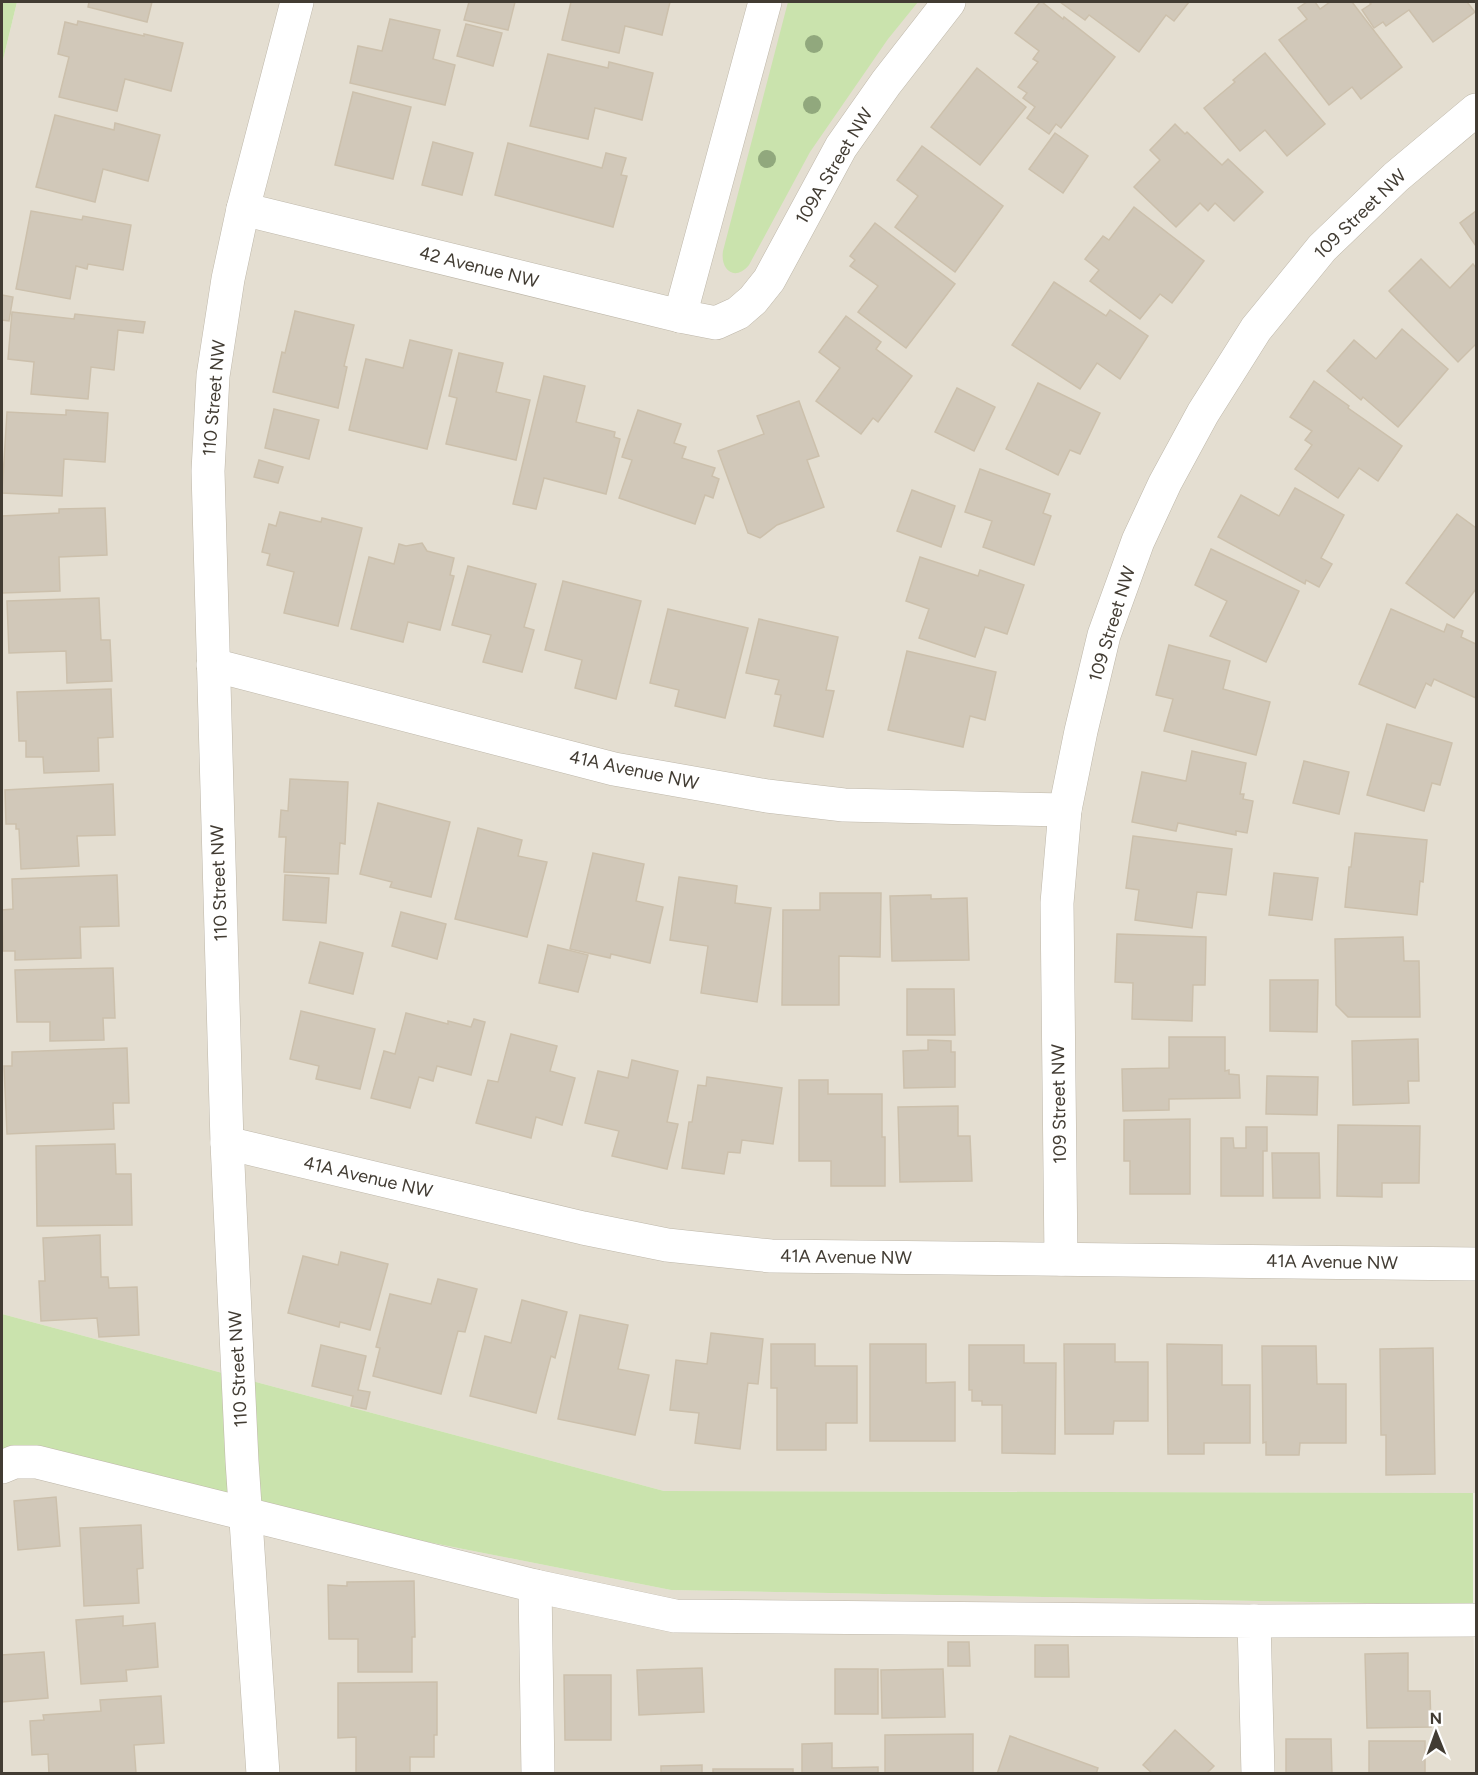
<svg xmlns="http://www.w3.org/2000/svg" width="1478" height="1775" font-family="Figtree,sans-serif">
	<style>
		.residential { fill: #e4ded1 }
		.green { fill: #cae3ad }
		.building { fill: #d1c8b9; stroke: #ccc0ac; stroke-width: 1.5 }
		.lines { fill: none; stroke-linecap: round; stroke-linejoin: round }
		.minor-casing { stroke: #beb7a9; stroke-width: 34 }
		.minor { stroke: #fff; stroke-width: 33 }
		.tree { fill: #91a87d }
		.labels { text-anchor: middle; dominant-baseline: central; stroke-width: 5; stroke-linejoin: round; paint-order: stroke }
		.street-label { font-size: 18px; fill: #423c33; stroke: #fff }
	</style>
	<rect width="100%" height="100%" fill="#f0ece3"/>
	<g class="residential">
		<polygon points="17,2 1476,2 1476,1493 664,1491 2,1314 2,64"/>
		<polygon points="2,1458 671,1590 1473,1605 1476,1773 2,1773"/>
	</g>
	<g class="green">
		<polygon points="2,2 17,2 2,64"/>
		<path d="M788,2H918L888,39L810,152L749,265C735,282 720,270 723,251Z"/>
		<polygon points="2,1314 664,1491 1473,1493 1473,1605 671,1590 2,1458"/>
	</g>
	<g class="building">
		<polygon points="89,2 152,2 147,22 88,7"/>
		<polygon points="469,2 515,2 508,30 464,20"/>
		<polygon points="571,2 670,2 662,35 625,26 619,53 562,40"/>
		<polygon points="1040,2 1042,2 1063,19 1064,17 1115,57 1061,128 1056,124 1049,134 1027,118 1035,107 1023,98 1027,93 1018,87 1038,62 1033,59 1039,51 1015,33"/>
		<polygon points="1060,2 1189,2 1174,21 1166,15 1139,52 1089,15 1085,20"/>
		<polygon points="1307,2 1315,2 1320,9 1330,2 1352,2 1402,67 1361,99 1352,87 1329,105 1279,40 1307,19 1298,8"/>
		<polygon points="1369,2 1467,2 1475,12 1433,42 1409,10 1386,26 1383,22 1374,28 1362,10 1371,4"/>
		<polygon points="390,19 440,30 433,59 455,65 445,105 350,83 358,46 382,51"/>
		<polygon points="78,21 144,36 144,34 183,43 171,91 125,79 117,111 59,97 69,57 58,54 65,22 77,25"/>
		<polygon points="466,24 502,33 493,66 457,56"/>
		<polygon points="1265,53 1325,124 1287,156 1265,130 1240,151 1204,108 1235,82 1233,80"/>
		<polygon points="548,54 608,68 609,62 653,73 642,120 595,108 588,139 530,126"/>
		<polygon points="977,68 1026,107 980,165 931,127"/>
		<polygon points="353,92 411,107 393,179 335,165"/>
		<polygon points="55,115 114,130 115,123 160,135 148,181 103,169 95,202 36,187"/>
		<polygon points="1175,124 1185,134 1187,132 1222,165 1228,159 1263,192 1234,221 1215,203 1208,211 1200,203 1176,227 1134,187 1160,160 1150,150"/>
		<polygon points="1055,133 1088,156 1063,193 1029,169"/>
		<polygon points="433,142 473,153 462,195 422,185"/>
		<polygon points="508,143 602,168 606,153 626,158 621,175 627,176 613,227 495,195"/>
		<polygon points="922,146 1003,206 955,272 895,227 918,196 897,180"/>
		<polygon points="1134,207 1204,261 1172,303 1160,294 1140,319 1090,281 1099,270 1085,259 1103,236 1109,240"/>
		<polygon points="31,211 82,220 83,216 131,225 123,270 88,264 87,269 76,266 70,299 16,289"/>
		<polygon points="1476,211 1476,246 1460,223"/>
		<polygon points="875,223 955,284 906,348 858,312 878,286 850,266 855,260 850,256"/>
		<polygon points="1421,259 1450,288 1473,264 1476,268 1476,344 1458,362 1389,291"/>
		<polygon points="1054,282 1106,316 1110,310 1148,336 1120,379 1097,363 1080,389 1012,345"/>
		<polygon points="2,295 13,297 9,321 2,320"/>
		<polygon points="295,311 354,325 344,366 347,367 338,408 273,392 282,352 285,353"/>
		<polygon points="12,312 74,319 75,314 145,322 143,333 118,330 114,370 91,367 88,399 31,394 34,362 8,359"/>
		<polygon points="846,316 881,342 876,349 912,376 878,422 873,418 861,434 816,401 840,368 819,352"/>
		<polygon points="1402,329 1448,369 1398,427 1363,397 1361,400 1327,371 1354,340 1376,359"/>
		<polygon points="410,340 452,350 427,449 349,430 366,359 403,368"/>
		<polygon points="459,353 503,363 496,392 530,400 516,460 446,444 457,398 449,396"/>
		<polygon points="544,376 585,386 576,422 615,432 614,437 620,439 606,494 544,478 536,509 513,504"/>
		<polygon points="1314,381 1349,406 1348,408 1402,446 1378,481 1359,468 1338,498 1295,469 1312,445 1305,440 1312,431 1290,417"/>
		<polygon points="1038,383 1100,413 1080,454 1070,450 1058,475 1006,449"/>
		<polygon points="957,388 995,407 974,451 935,432"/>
		<polygon points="799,401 819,456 807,460 824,507 777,525 760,538 748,533 718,451 764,434 757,416"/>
		<polygon points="274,409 319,420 309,459 265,448"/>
		<polygon points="66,410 108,413 105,462 64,459 62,496 2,493 7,412 66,415"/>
		<polygon points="638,410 681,424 674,443 686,447 682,458 715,468 712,476 719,479 713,498 705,495 695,524 619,498 632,460 622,457"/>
		<polygon points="259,460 283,467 278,483 254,477"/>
		<polygon points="980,469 1050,494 1043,513 1051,516 1034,565 983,547 992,521 965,512"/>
		<polygon points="1295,488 1344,515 1321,558 1332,564 1319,587 1306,580 1305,584 1218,537 1241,495 1279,516"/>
		<polygon points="912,490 955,506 941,547 897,531"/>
		<polygon points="105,508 107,555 59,557 60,591 2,593 2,516 59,513 59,509"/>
		<polygon points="280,512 321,522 322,518 362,528 338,626 284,613 294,572 267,565 270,554 262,552 269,524 276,526"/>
		<polygon points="1457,514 1476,528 1476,589 1454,618 1406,583"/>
		<polygon points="422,543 427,551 454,558 450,575 454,576 440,630 408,622 403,642 351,629 369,557 394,564 399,544 406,546"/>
		<polygon points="1211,549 1299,591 1266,662 1210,636 1227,601 1195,585"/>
		<polygon points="920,557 978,576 980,570 1024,585 1007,634 985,627 975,657 919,638 929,609 906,601"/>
		<polygon points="468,566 536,584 524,627 534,630 522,672 483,662 491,635 452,625"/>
		<polygon points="563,581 641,601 616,699 575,688 582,660 545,650"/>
		<polygon points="99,598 101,640 110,640 112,681 67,683 66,651 9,653 7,601"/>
		<polygon points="668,609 748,628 725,718 675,706 679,690 650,683"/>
		<polygon points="1391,609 1444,632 1447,624 1463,631 1461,637 1476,644 1476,698 1434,679 1431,686 1426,683 1415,708 1359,684"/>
		<polygon points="759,619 838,637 826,690 834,691 823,737 774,726 781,695 775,694 779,680 746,673"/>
		<polygon points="1169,645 1230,661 1223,689 1270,702 1256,755 1164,731 1173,699 1156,695"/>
		<polygon points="907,651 996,672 985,720 970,716 963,747 888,730"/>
		<polygon points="111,689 113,737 98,738 99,771 44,773 43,757 26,757 26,741 19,741 17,692"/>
		<polygon points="1387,724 1452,743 1440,785 1432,783 1424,811 1367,795"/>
		<polygon points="1192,751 1246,763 1240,794 1244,794 1243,799 1253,801 1247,833 1236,831 1236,835 1178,823 1176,831 1132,822 1142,772 1186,781"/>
		<polygon points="1304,761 1349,772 1339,814 1293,803"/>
		<polygon points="290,779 348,782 345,844 340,843 338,874 284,872 286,837 279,837 281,810 288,811"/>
		<polygon points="113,784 115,835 77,836 79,866 21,869 19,829 16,829 16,824 6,824 5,790"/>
		<polygon points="378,803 450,822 431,897 390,887 392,882 360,874"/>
		<polygon points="478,828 522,840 518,856 547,862 527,937 455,919"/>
		<polygon points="1355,833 1427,840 1423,882 1420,881 1417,915 1345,907 1349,867 1351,867"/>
		<polygon points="1133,836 1232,849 1226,895 1197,892 1192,928 1135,920 1139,890 1126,888"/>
		<polygon points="593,853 644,864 636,901 663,907 650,963 611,954 610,958 570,949"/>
		<polygon points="1274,873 1318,878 1312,920 1269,915"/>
		<polygon points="117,875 119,926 80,927 81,958 15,960 15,951 3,951 2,910 13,909 12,879"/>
		<polygon points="285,875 329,878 326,923 283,920"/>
		<polygon points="679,877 737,886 735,903 771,908 757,1002 701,993 708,946 670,940"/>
		<polygon points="820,893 881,893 880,957 839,956 839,1005 782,1005 783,910 820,910"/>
		<polygon points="931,895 931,899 967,898 969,960 892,961 890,896"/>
		<polygon points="401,912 446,924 437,959 392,946"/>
		<polygon points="1117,934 1206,937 1205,985 1193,985 1192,1021 1132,1019 1133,983 1115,982"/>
		<polygon points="1403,937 1404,961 1419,961 1420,1017 1348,1017 1336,1005 1335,939"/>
		<polygon points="320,942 363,953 353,994 309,983"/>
		<polygon points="548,945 588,955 578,992 539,983"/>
		<polygon points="113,968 115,1018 103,1018 104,1040 50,1041 50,1022 17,1022 15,970"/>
		<polygon points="1270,980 1318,980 1317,1032 1270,1031"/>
		<polygon points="907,989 954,989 955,1035 907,1035"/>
		<polygon points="301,1011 375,1029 360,1089 316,1079 319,1066 290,1059"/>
		<polygon points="406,1013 448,1024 448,1021 471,1027 474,1019 485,1022 471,1075 437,1066 433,1081 419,1077 410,1108 371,1098 384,1051 395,1054"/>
		<polygon points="511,1034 557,1046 550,1071 575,1078 562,1125 536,1117 531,1138 476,1123 488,1080 498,1082"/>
		<polygon points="1169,1037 1225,1037 1225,1071 1229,1070 1229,1074 1239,1075 1240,1098 1169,1099 1169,1110 1123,1111 1122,1069 1169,1068"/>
		<polygon points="1418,1039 1419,1081 1408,1081 1409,1103 1353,1105 1352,1041"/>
		<polygon points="928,1040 951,1041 951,1052 955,1052 955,1087 904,1088 903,1051 928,1050"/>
		<polygon points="127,1048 129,1103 113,1103 114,1129 7,1134 4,1066 12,1066 12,1052"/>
		<polygon points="632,1060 678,1071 667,1122 678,1124 667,1169 612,1156 619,1131 585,1123 598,1071 628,1078"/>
		<polygon points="1267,1076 1318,1077 1317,1115 1266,1114"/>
		<polygon points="707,1077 782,1088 773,1144 742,1140 740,1153 728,1152 724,1174 682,1168 689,1122 692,1122 698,1085 706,1086"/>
		<polygon points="799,1080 828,1080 828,1094 882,1094 882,1137 885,1137 885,1186 831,1186 831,1161 799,1161"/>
		<polygon points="958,1106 958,1136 970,1136 972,1181 900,1182 898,1107"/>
		<polygon points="1190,1119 1190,1194 1130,1194 1130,1161 1124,1161 1124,1120"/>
		<polygon points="1338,1125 1420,1126 1419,1183 1382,1183 1382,1197 1337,1196"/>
		<polygon points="1246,1127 1267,1127 1267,1151 1263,1151 1263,1196 1221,1196 1221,1138 1233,1138 1234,1148 1246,1148"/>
		<polygon points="115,1144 116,1174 131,1174 132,1225 37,1226 36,1146"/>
		<polygon points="1272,1153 1319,1153 1320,1198 1273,1198"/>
		<polygon points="100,1235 101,1277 108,1277 109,1288 137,1287 139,1335 99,1337 97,1318 41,1321 39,1281 45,1281 43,1238"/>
		<polygon points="341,1252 388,1264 370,1330 340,1322 339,1327 288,1313 303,1256 338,1265"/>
		<polygon points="438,1279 477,1289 465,1332 458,1331 441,1394 373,1376 380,1348 376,1347 390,1294 431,1304"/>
		<polygon points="522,1300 567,1312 555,1358 551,1356 536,1413 470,1396 485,1336 511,1343"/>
		<polygon points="580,1315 628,1325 618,1369 649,1375 635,1435 558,1419"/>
		<polygon points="711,1333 763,1339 758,1384 748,1383 740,1449 695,1443 699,1413 670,1410 676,1360 707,1364"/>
		<polygon points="771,1344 815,1344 815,1366 857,1366 857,1423 826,1423 826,1450 777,1450 777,1388 771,1388"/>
		<polygon points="870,1344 926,1344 926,1383 955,1382 955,1441 870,1441"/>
		<polygon points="1064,1344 1115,1344 1115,1362 1148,1362 1148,1421 1114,1421 1113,1434 1065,1434"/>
		<polygon points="1167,1344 1222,1345 1222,1385 1250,1385 1250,1443 1204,1443 1204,1454 1168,1454"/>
		<polygon points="321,1345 366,1356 358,1390 370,1392 366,1409 351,1406 353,1396 312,1386"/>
		<polygon points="969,1345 1024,1345 1024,1363 1056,1363 1055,1454 1002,1453 1002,1405 982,1405 982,1401 972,1401 972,1390 969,1390"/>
		<polygon points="1262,1346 1316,1346 1317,1384 1346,1384 1346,1443 1300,1443 1299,1455 1266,1455 1266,1442 1263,1443"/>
		<polygon points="1433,1348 1435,1474 1386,1475 1386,1435 1381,1435 1380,1349"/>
		<polygon points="56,1497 60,1546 18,1550 14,1501"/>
		<polygon points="141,1525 143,1568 137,1569 139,1603 84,1606 80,1528"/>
		<polygon points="414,1581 415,1637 412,1637 412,1672 358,1672 358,1639 329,1639 328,1585 347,1586 347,1582"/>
		<polygon points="123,1616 123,1626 155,1623 158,1667 126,1670 127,1681 81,1684 76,1620"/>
		<polygon points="948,1642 969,1642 970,1666 948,1666"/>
		<polygon points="1035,1645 1068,1645 1069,1677 1035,1677"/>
		<polygon points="44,1652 48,1698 2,1702 2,1655"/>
		<polygon points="1408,1653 1408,1691 1430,1691 1431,1727 1367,1728 1365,1654"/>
		<polygon points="702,1668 704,1712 639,1715 637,1670"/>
		<rect x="835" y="1669" width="43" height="45"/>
		<polygon points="943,1669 945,1717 882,1718 881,1670"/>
		<polygon points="564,1675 611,1675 611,1740 565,1740"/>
		<polygon points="437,1682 437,1735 434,1735 434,1757 410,1757 410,1774 356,1774 356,1737 338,1738 338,1683"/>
		<polygon points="161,1696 164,1743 134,1745 136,1773 49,1774 48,1754 32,1755 30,1721 44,1720 43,1715 101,1711 100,1700"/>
		<polygon points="1175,1730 1214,1766 1206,1774 1153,1774 1143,1765"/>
		<polygon points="973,1734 973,1774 885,1774 885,1735"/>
		<polygon points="1010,1736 1098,1768 1096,1774 997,1774"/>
		<polygon points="1286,1739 1331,1739 1332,1774 1286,1774"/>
		<rect x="1369" y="1741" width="56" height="33"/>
		<polygon points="832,1743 832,1768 878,1767 878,1774 802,1774 802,1744"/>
		<polygon points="702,1765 702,1774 661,1774 661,1766"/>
		<rect x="713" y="1769" width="80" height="5"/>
	</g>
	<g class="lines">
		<defs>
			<g id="minor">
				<polyline points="243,209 680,316 716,323 738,313 753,300 769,280 841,147 886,83 949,2"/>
				<polyline points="680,316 765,2"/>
				<polyline points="213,665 614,769 767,796 844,805 1065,810"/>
				<polyline points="227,1143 583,1228 667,1245 771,1256 1476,1264"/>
				<polyline points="1061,1259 1057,903 1065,810 1081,731 1104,635 1138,541 1165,483 1203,413 1256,329 1322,248 1396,177 1476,110"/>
				<polyline points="2,1467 14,1462 37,1462 535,1586 538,1774"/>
				<polyline points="535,1586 675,1616 1254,1621 1258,1774"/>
				<polyline points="1254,1621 1476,1620"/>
				<polyline points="263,1774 242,1461 227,1143 208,471 213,376 228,279 243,209 297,2"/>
			</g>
		</defs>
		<use href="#minor" class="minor-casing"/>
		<use href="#minor" class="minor"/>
	</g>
	<g class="tree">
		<circle cx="814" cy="44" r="9"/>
		<circle cx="812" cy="105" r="9"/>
		<circle cx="767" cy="159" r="9"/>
	</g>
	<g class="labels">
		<g class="street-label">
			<text transform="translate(834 166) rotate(-59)">109A Street NW</text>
			<text transform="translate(1360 214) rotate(-44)">109 Street NW</text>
			<text transform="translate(479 267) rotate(14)">42 Avenue NW</text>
			<text transform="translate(214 398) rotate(-85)">110 Street NW</text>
			<text transform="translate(1112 624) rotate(-73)">109 Street NW</text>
			<text transform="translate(634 770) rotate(12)">41A Avenue NW</text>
			<text transform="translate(219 883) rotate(-92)">110 Street NW</text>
			<text transform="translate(1059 1104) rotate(-91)">109 Street NW</text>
			<text transform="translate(368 1177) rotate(13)">41A Avenue NW</text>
			<text transform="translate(846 1257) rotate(1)">41A Avenue NW</text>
			<text transform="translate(1332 1262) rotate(1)">41A Avenue NW</text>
			<text transform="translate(238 1369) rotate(-93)">110 Street NW</text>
		</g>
	</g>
	<rect width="1478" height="1775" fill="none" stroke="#423c33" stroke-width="6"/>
	<g transform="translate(1436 1733) rotate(359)" stroke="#ffffff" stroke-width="4.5" paint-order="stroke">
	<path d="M0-4.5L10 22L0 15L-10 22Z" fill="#423c33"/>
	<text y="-9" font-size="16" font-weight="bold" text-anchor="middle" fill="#423c33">N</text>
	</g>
</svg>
